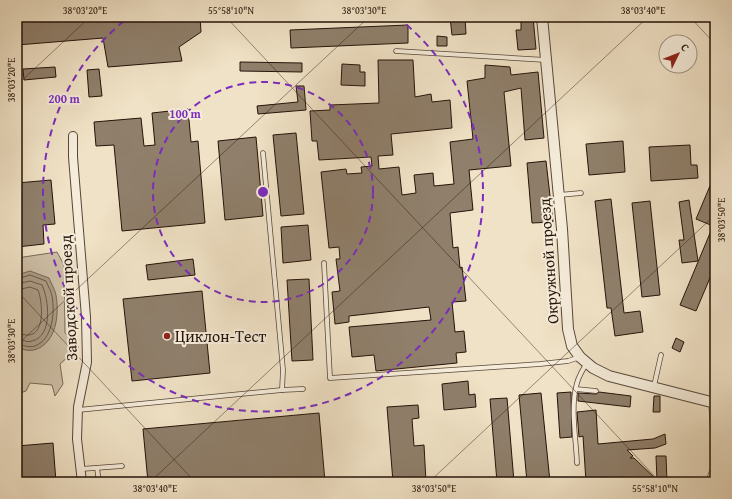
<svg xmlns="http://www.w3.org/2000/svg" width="732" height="499" font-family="'Gentium Book Plus',serif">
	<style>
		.green { fill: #cdbfa6; stroke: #796958 }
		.water { fill: #ab9c86; stroke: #756554 }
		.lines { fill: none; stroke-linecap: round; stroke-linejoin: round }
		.shore { stroke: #685848; stroke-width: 1 }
		.building { fill: #8f7f6b; stroke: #251309 }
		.service-casing { stroke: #584738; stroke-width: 5.5 }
		.minor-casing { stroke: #584738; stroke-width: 10 }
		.tertiary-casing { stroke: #584738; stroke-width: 12 }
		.service { stroke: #f5ecda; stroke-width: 4 }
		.minor { stroke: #f5ecda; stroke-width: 8 }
		.tertiary { stroke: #f5ecda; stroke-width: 10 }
		.ticks { fill: none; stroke: #251309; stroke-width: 1; stroke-opacity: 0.45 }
		.ring { fill: none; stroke: #7b2cbf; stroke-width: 2; stroke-dasharray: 7 5 }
		.poi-dot { fill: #8f2418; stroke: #f5ecda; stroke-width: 1.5 }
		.labels { text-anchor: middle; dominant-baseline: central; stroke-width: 4; stroke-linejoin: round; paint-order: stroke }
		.street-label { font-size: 16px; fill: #251309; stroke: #f5ecda }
		.poi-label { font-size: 16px; fill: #251309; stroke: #f5ecda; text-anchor: start }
		.centre { fill: #7b2cbf; stroke: #f5ecda; stroke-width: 2 }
		.ring-label { font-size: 12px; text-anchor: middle; font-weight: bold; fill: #7b2cbf; stroke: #f5ecda; stroke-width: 4; stroke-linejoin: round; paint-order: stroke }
		.neatline { fill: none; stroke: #251309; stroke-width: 1.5 }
		.ticks-label { font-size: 10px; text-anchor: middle; fill: #251309 }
	</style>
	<rect width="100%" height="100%" fill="#f0e2c6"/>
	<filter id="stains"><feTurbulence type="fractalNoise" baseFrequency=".005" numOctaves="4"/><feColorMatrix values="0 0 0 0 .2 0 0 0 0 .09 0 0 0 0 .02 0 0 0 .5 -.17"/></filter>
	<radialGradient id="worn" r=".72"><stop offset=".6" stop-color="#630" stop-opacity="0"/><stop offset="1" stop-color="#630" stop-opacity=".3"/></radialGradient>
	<polygon class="green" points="57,252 64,265 65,333 79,347 60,364 63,384 55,396 52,385 30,383 26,391 17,394 17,383 20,382 17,380 17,258"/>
	<path class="water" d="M30,271L49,278C51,283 55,290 56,295C59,313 57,337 41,347C33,352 25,351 17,347V275Z"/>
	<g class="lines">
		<g class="shore">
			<path d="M17,279L30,275L46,281C48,286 51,291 52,296C55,312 53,339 35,346C28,348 23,345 17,344"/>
			<path d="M17,284L30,281L42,285C49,300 53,336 32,341C26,343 23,339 17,339"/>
			<path d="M17,290L30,287L38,290C42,300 46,333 29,335C25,336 21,333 17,333"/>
		</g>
	</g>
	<g class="building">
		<polygon points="17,17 200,17 201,32 179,47 182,61 108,67 103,38 17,45"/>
		<polygon points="450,17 465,17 466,34 452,35"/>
		<polygon points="524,17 533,17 536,49 518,50 516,30 521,30 521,22 524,21"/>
		<polygon points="408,25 408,43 291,48 290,30"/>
		<polygon points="437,36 447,37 447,46 437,46"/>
		<polygon points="378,60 413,60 415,97 431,94 432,102 450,100 452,128 391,134 393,155 378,156 379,169 399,167 402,195 416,193 414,175 433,173 434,186 454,184 450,142 473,139 467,81 485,78 485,65 510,67 511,75 538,72 544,138 525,140 521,88 504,92 511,166 469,170 473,210 450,213 453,248 458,247 460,268 462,267 466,301 452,302 455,332 464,331 466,352 456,353 457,363 376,371 374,355 352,357 349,327 431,320 429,307 349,316 349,322 335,324 332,292 340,291 336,259 340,259 339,247 329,248 321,172 346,169 347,174 362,173 361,167 372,166 371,157 319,160 317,141 312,141 310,111 330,110 330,105 379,103"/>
		<polygon points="240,62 302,63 302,72 240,71"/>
		<polygon points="342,64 360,65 360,72 365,72 365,86 341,85"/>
		<polygon points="55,67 56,77 24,80 23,69"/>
		<polygon points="99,69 102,96 89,97 87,70"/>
		<polygon points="296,86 304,86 306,110 258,114 257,106 298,102"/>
		<polygon points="188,109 191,142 198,141 205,223 122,231 114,145 96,146 94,122 141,118 144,146 155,145 152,113"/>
		<polygon points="296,133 304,214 281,216 273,135"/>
		<polygon points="256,137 263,216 225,220 218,141"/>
		<polygon points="623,141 625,172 589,175 586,144"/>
		<polygon points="690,145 691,165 697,165 698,178 651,181 649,147"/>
		<polygon points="546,161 553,222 532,223 527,163"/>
		<polygon points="715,174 715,266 696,311 680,305 713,226 696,219"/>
		<polygon points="51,180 55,224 43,225 44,244 17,247 17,183"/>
		<polygon points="611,199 624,313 640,311 643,332 615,336 611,308 607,308 595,201"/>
		<polygon points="689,200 698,261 682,263 679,240 684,240 679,202"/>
		<polygon points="650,201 660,295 642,297 632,203"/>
		<polygon points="308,225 311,260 283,263 281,227"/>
		<polygon points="193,259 195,275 148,280 146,265"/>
		<polygon points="309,279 313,360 292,361 287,280"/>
		<polygon points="202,291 210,373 132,381 123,299"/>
		<polygon points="676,338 684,342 680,352 672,348"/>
		<polygon points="468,381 469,395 475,394 476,407 444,410 442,384"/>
		<polygon points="571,392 572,437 560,438 557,393"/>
		<polygon points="599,392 631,396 630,407 578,401 578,393 596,394"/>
		<polygon points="541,393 550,482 527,482 519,395"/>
		<polygon points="654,396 660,396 660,412 653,412"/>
		<polygon points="507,398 514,482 497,482 490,399"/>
		<polygon points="418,405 419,418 412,419 414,446 424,445 426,482 393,482 387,407"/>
		<polygon points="596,410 598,444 653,439 665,434 666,444 655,448 627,450 633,456 630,458 634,458 657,480 656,456 666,456 667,482 586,482 583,436 579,437 577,412"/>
		<polygon points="319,413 325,482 148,482 143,429"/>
		<polygon points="53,443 56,482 17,482 17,446"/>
	</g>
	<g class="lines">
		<defs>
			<g id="service">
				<polyline points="396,51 546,60"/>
				<polyline points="559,195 581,193"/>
				<polyline points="324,263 330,378 540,364 568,361 580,357"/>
				<polyline points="654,386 661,355"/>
				<polyline points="576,389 596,391"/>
				<polyline points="282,390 303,389"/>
				<polyline points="78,410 282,390 283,370 263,153"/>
				<path d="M577,463C576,438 570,407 577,383C579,376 583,369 587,363"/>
				<polyline points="97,468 99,482"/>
				<polyline points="81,469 122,466"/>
				<polyline points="708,482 715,463 711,402"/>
			</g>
			<polyline id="minor" points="73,136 73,157 86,317 87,362 78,407 77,439 82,482"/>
			<polyline id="tertiary" points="542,17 562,229 568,329 572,346 580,357 593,368 609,376 715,403"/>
		</defs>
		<use href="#service" class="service-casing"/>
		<use href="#minor" class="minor-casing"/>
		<use href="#tertiary" class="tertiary-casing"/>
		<use href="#service" class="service"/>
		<use href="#minor" class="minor"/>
		<use href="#tertiary" class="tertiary"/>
	</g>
	<path class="ticks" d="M226,17L660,482M690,17L715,44M17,85L90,17M17,291L195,482M17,345L369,17M150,482L648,17M429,482L715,215M708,482L715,475"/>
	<g class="ring">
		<circle cx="263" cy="192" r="110"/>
		<path d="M397 17A220 220 0 1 1 129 17"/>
	</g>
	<circle class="poi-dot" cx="167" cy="336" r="4"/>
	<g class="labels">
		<g class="street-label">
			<text transform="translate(548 261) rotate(-94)">Окружной проезд</text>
			<text transform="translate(68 298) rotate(-93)">Заводской проезд</text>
		</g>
		<g class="poi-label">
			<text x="175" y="336">Циклон-Тест</text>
		</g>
	</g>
	<circle cx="263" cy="192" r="6" class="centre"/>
	<g class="ring-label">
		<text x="64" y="103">200 m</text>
		<text x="185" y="118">100 m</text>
	</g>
	<rect width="732" height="499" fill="none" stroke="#f0e2c6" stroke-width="44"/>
	<g transform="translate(678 54) rotate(47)"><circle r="19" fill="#f5ecda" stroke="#a29586"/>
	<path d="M0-3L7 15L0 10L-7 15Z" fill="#8f2418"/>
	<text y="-6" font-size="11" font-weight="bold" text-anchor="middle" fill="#251309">С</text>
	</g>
	<rect x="22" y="22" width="688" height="455" class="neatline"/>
	<g class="ticks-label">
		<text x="85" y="14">38°03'20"E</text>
		<text x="231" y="14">55°58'10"N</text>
		<text x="364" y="14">38°03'30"E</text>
		<text x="643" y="14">38°03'40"E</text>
		<text transform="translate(11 80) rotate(-90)" y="4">38°03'20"E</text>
		<text transform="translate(721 220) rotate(-90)" y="4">38°03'50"E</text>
		<text transform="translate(11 341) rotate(-90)" y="4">38°03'30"E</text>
		<text x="155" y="492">38°03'40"E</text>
		<text x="434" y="492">38°03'50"E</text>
		<text x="655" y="492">55°58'10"N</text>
	</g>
	<rect width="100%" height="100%" filter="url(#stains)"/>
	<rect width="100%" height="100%" fill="url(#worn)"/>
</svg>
